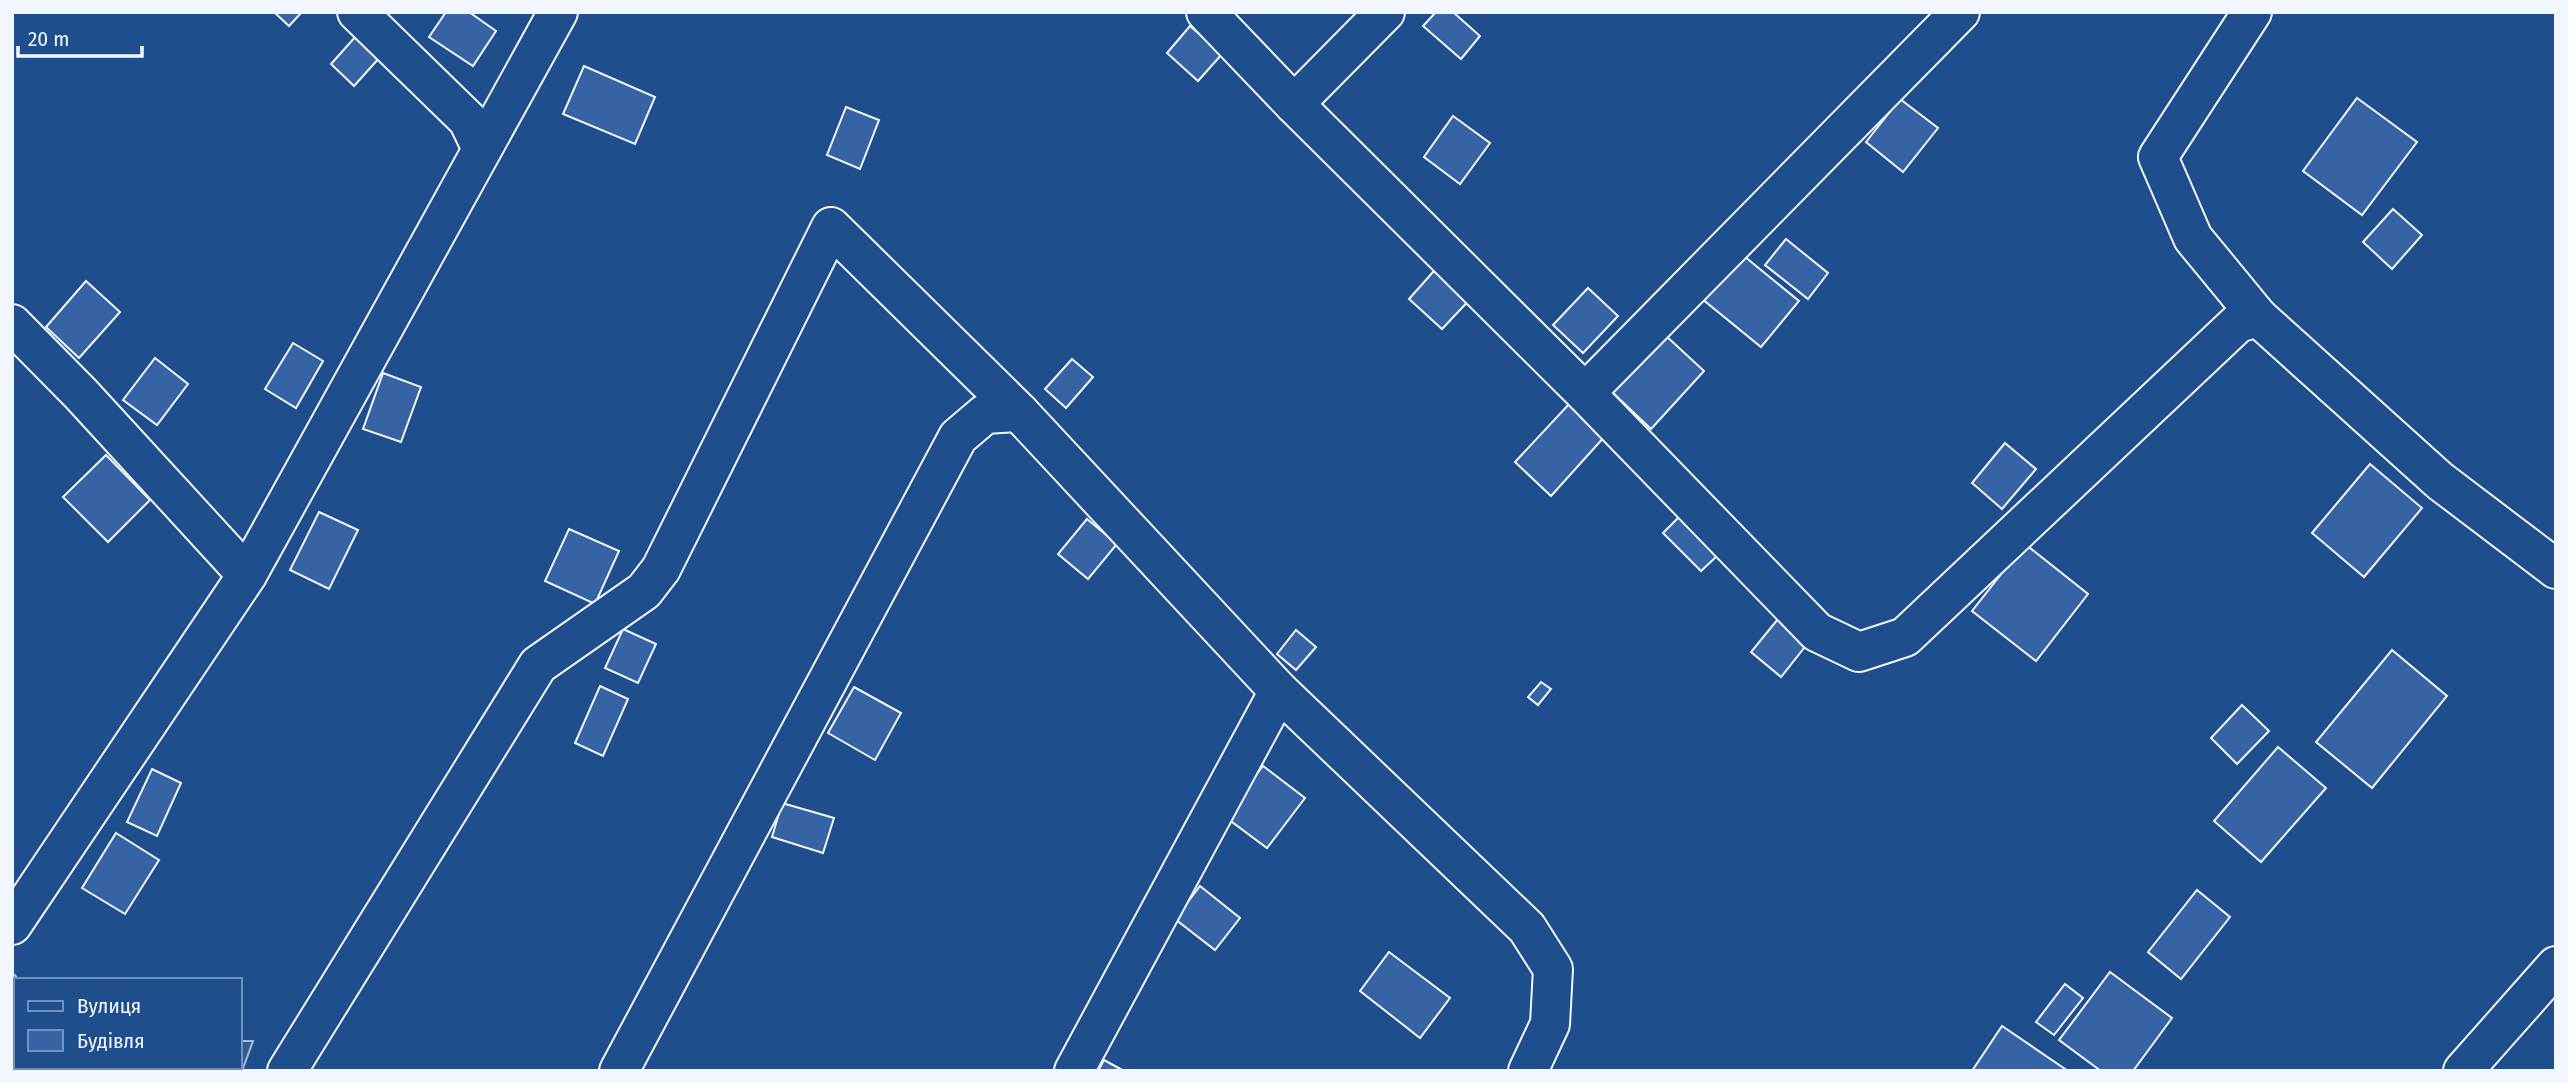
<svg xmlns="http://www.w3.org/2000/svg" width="2568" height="1083" font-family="'Fira Sans Condensed',sans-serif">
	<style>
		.built { fill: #305b95; stroke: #a8bbd7; stroke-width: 2 }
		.building { fill: #3563a3; stroke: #f2f6ff; stroke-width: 2 }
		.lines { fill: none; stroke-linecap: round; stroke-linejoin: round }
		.minor-casing { stroke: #f2f6ff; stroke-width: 42 }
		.highway-casing { stroke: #f2f6ff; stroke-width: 42 }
		.minor { stroke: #1f4e8c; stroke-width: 38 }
		.highway { stroke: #1f4e8c; stroke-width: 38 }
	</style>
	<rect width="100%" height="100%" fill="#1f4e8c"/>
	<polygon class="built" points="15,975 18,980 16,980 16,1067 240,1067 240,1041 253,1041 242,1071 12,1071 12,977"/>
	<g class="building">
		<polygon points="274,12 302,12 289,26"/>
		<polygon points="446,12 469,12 496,31 473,66 429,37"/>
		<polygon points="1436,12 1453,12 1480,36 1461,59 1423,26"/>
		<polygon points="365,26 389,47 354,86 331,64"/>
		<polygon points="1190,26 1222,54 1198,81 1167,53"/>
		<polygon points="584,66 655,97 635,144 563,114"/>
		<polygon points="2357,98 2417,142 2362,215 2303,171"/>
		<polygon points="1900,99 1938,128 1903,172 1866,142"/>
		<polygon points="846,107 879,120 860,169 827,155"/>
		<polygon points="1453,116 1490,143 1460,184 1424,157"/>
		<polygon points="2393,209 2422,235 2392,269 2363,242"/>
		<polygon points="1786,239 1828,273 1808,299 1765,265"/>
		<polygon points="1739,252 1799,301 1761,347 1701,298"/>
		<polygon points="1441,263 1475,294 1442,329 1409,299"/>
		<polygon points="86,281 120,312 79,358 46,327"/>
		<polygon points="1588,288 1618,316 1583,353 1553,325"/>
		<polygon points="1664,334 1704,371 1651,429 1611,391"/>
		<polygon points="293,343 323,361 296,408 265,389"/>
		<polygon points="155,358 188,384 157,425 123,400"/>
		<polygon points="1072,359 1093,377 1066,408 1045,389"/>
		<polygon points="383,373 421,387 401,442 363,429"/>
		<polygon points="1571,402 1606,435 1551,496 1515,462"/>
		<polygon points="2005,443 2036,469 2002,509 1972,483"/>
		<polygon points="106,455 150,500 108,542 63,497"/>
		<polygon points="2370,464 2422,508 2364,577 2312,533"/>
		<polygon points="319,512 358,530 329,589 290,570"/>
		<polygon points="1679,517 1717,556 1701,571 1663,533"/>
		<polygon points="1087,519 1117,544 1088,579 1058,554"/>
		<polygon points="569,529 619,551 595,604 545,581"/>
		<polygon points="2025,544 2088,594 2036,661 1972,611"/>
		<polygon points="1778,619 1808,643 1781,677 1751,652"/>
		<polygon points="623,629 656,644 638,683 605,668"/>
		<polygon points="1296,630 1316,647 1296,670 1277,654"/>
		<polygon points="2392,650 2447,696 2372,788 2316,742"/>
		<polygon points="1541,682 1551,689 1538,705 1528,697"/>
		<polygon points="600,686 628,699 603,756 575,743"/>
		<polygon points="854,687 901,713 875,760 828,733"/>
		<polygon points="2242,705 2269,731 2237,764 2211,738"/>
		<polygon points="2278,747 2326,788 2261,862 2214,821"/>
		<polygon points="1263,766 1305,798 1267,848 1224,816"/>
		<polygon points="152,769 181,783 157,836 127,822"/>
		<polygon points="782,803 834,818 823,853 772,837"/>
		<polygon points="116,833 159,860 125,914 82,888"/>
		<polygon points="1200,886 1240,918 1215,950 1175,919"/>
		<polygon points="2197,890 2230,917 2181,979 2148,952"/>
		<polygon points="1389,952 1450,998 1420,1038 1360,991"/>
		<polygon points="2110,972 2172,1018 2133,1071 2101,1071 2059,1040"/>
		<polygon points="2065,984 2083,998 2054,1035 2036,1022"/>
		<polygon points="2002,1026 2068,1071 1972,1071"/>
		<polygon points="1104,1060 1124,1071 1098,1071"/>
	</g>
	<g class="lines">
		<defs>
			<g id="minor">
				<polyline points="357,12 468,120 482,149"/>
				<polyline points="1206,12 1294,104 1585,393 1817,632 1859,652 1905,637 2238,323 2258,317 2440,481 2556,569"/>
				<polyline points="2252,12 2158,157 2193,238 2258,317"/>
				<polyline points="1294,104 1385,12"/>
				<polyline points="12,324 81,394 247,575"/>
				<polyline points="1585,393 1960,12"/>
				<polyline points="12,925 247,575 558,12"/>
				<polyline points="287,1071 538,665 644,591 661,569 831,227 1019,412 1279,691 1527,928 1553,969 1550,1024 1528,1071"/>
				<polyline points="619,1071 958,437 985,414 1019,412"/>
				<polyline points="1074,1071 1279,691"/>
			</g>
			<polyline id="highway" points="2463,1071 2556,966"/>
		</defs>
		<use href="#minor" class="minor-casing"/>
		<use href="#highway" class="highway-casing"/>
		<use href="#minor" class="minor"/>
		<use href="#highway" class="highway"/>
	</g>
	<rect width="2568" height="1083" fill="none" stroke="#f2f6ff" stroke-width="28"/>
	<rect x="14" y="978" width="228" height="91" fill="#1f4e8c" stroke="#7391ba" stroke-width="2"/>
	<rect x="28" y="1001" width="35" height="10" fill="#1f4e8c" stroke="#7391ba" stroke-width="2"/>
	<text x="77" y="1013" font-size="21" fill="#f2f6ff">Вулиця</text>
	<rect x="28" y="1030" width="35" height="21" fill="#3563a3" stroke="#7391ba" stroke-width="2"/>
	<text x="77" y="1048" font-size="21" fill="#f2f6ff">Будівля</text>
	<path d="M18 46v10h124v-10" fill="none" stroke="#f2f6ff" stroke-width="3.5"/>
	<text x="28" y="46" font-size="21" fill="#f2f6ff" stroke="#1f4e8c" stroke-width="5" paint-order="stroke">20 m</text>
</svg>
